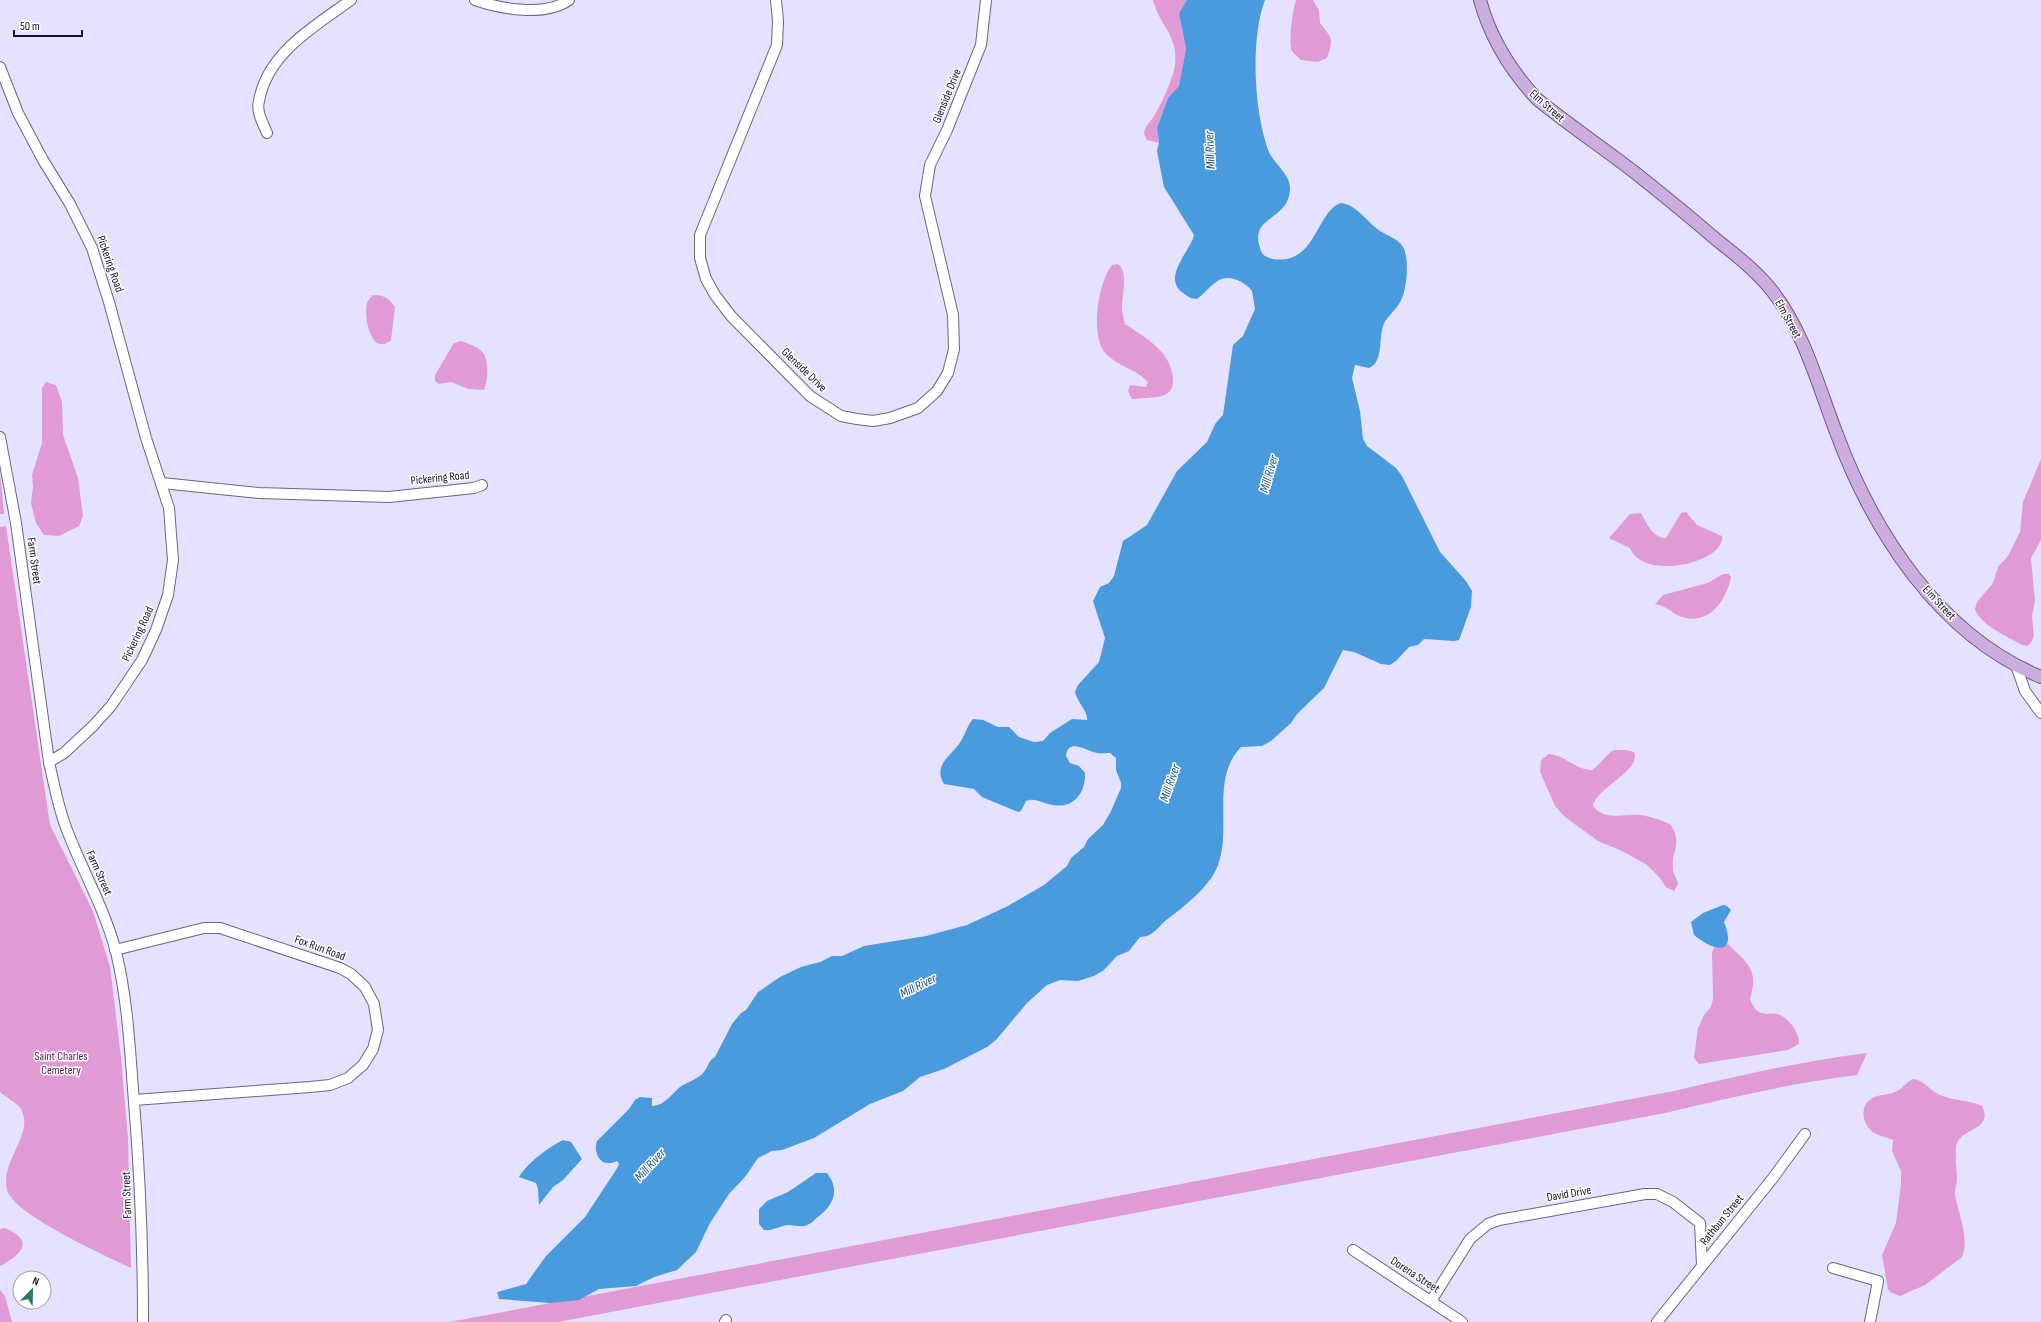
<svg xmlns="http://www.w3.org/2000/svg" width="2041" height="1322" font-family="'Sofia Sans Condensed',sans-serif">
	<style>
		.green { fill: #e09ad5 }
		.water { fill: #4a9bdd }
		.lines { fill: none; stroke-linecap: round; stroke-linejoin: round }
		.minor-casing { stroke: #686683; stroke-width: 12 }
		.major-casing { stroke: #74548d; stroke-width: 14 }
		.minor { stroke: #fff; stroke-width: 10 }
		.major { stroke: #cbaedf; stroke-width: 12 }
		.labels { text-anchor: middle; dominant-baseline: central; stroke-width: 3; stroke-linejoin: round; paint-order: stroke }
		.street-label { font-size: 12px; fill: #13121d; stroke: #fff }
		.park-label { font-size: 12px; fill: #591452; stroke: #fff }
		.water-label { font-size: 13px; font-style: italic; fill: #134e7a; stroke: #fff }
	</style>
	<rect width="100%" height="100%" fill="#e4e2fe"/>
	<g class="green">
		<path d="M1153,0H1187L1179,13L1186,49L1179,86L1168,98L1157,128L1159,143L1147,140C1145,137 1143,133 1145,129C1147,124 1151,121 1154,116C1161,105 1173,79 1175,65C1179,36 1159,25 1153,0Z"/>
		<path d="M1296,0H1313L1319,10L1320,23C1332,38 1334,39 1327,58L1318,62L1301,60C1298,57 1294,54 1292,51C1288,43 1293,9 1296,0Z"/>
		<path d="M1118,264C1129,272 1122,296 1122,308C1122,313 1124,319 1125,324C1145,337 1173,353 1173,380C1174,388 1169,394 1162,396C1159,397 1134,399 1132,399L1128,391L1130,385L1146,387L1148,382C1136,369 1120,367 1107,355C1089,339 1098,281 1112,265Z"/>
		<path d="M373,295C385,295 388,298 395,307L391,340C371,358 363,315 367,303C368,300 371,297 373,295Z"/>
		<path d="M461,341C469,344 479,347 484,354C489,364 488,380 484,390L469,389L451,382L439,384L435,381V375L454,343Z"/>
		<polygon points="46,382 56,385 62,402 63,435 78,478 83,516 79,526 59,536 44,535 36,523 31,503 33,487 32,475 42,443 42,388"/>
		<path d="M2041,459V540L2031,558L2035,601L2032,616L2034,636L2031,643L2027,646L2022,645C2007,636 1981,626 1975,609L1977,602L1993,583L1998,567L2008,556L2020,532L2023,502Z"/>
		<polygon points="0,473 4,514 0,514"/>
		<path d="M1686,512L1697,525L1722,536C1727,561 1644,583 1630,548L1609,538L1630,514L1641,513C1646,523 1654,539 1666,538L1681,513Z"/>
		<path d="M6,526L50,825L93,911L110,967L121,1057L128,1138L131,1268C105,1255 15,1216 7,1190C0,1160 35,1134 21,1109C17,1103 6,1097 0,1092V527Z"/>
		<path d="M1723,574H1729L1731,577C1727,599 1709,626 1683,617C1671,614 1670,607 1655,604L1663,595L1708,583Z"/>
		<path d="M1614,750H1626L1634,752C1642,771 1596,787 1593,806C1606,822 1623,813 1641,815C1652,817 1662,820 1671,825C1683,844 1671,851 1673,868C1673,874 1677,878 1678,884L1674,891L1666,887L1659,877L1647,865L1622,851L1598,841L1565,817L1555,806L1540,772L1541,760L1549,754C1566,756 1576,770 1592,770C1601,764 1605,755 1614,750Z"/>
		<path d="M1728,944C1748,964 1759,969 1750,999C1752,1004 1755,1012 1762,1013C1767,1015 1772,1013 1778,1014C1790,1019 1799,1032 1799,1044L1788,1050L1699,1064L1694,1058L1698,1028L1704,1015L1711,1007L1713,999L1712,952L1715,946L1721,947Z"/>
		<path d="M1867,1053L1857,1075C1792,1083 1728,1098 1665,1113L558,1322H450L1674,1091C1738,1076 1802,1061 1867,1053Z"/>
		<path d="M1914,1079C1925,1081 1930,1091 1940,1095C1954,1101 1969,1100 1982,1106C1995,1132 1956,1127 1956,1149C1955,1159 1957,1169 1957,1179C1957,1184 1955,1189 1955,1194C1958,1214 1970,1238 1962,1257L1925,1285L1900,1296L1890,1292L1888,1289L1882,1255L1896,1223L1901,1184V1171L1892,1151L1893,1140C1887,1137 1878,1136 1873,1132C1860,1123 1860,1102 1875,1097C1882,1094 1890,1095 1897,1091C1903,1088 1907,1081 1914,1079Z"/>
		<path d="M5,1228C36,1241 21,1255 0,1266V1229Z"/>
		<polygon points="0,1290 5,1296 12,1322 0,1322"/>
	</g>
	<g class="water">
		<path d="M1187,0H1265C1250,39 1254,113 1269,152C1274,164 1290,174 1290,188C1290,194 1288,201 1285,205C1272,222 1252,222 1260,248C1261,254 1266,258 1273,259C1316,266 1316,211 1341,203C1356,205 1365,219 1376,228C1384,235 1397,237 1403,247C1410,259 1407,293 1399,304C1394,312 1386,317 1383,326C1379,338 1383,363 1369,368L1355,365L1352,378L1360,411L1363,439L1367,446L1396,468L1402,476L1440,552L1466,581L1472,591L1471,607L1459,640L1454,641L1424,639L1418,645L1409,647L1396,661L1390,665L1381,664L1354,652L1343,650L1324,688L1297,714L1291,723L1271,741L1262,746L1241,747C1211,778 1231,825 1219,862C1213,884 1186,905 1169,918C1158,926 1154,937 1140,937L1129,951L1117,956L1104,970L1094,976L1078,981L1060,980L1047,985L1027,1003L996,1040L987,1047L944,1069L920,1077L903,1091L870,1104L814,1138L782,1150L772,1151L758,1158L745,1177L729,1194L710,1223L696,1252L677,1270L654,1277L636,1286L599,1289L579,1300L550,1303L499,1299L497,1292L526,1284L546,1256L585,1217L616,1170L619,1164L617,1161C614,1162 611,1164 607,1163C597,1162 594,1149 597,1141L629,1109L635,1100L640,1097L652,1098V1106C664,1106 672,1094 680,1087C687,1082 696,1080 702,1074C708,1069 708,1060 715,1057L732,1024L741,1013L746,1010L758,992L780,977L801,967L820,962L832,956H842L864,946L926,936L967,925L1006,907L1044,885L1067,866L1071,858L1084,847L1088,839L1103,825L1111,811L1121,788V783L1116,770V758L1110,753C1106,753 1101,754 1097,753C1087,751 1068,737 1066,756L1070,763L1079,766L1085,773C1086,792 1074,809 1053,805C1043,804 1036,797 1026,801L1021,811L1018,812L982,797L974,789L944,784C932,764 953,755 961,741C966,733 967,726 973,719L983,720L998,727H1009L1019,737L1034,742L1043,741L1050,733L1072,719L1087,720C1088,711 1077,702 1075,692L1078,685L1099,662L1105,638L1093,601L1100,587L1109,583L1114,576L1123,541L1147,525L1177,471L1207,442L1215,424L1223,415L1233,345L1243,336L1255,309L1252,291C1244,281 1227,273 1216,282C1209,287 1204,294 1197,299C1191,299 1187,296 1183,293C1161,278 1191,250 1194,235L1164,187L1157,151L1159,143L1157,128L1168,98L1179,86L1186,49L1179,13Z"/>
		<path d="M1723,905L1727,906L1731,910L1724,922C1738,957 1713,951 1694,935L1691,922L1703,913Z"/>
		<path d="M563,1140L571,1142L582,1159L563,1180L553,1187L539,1205L538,1189L536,1183L519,1177C528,1162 548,1148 563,1140Z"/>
		<path d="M816,1173H827C840,1190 834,1204 819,1216C814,1220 810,1225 804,1226C799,1227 793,1225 788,1225C779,1226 773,1231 764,1230L759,1224V1209L767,1201L788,1192Z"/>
	</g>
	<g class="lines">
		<defs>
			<g id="minor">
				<path d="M475,0C501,9 545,17 569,0"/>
				<polyline points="776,0 778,21 777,45 700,235 700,258 706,279 715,295 731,316 810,396 841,416 857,419 873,421 890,418 918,408 937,391 948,373 954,349 953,315 925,196 930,165 947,130 981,45 986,0"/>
				<polyline points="0,67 18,113 43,160 70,204 92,248 109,302 146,438 169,508 173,560 168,595 156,630 142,660 111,706 93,726 64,753 49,762"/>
				<path d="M267,133C263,123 256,112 259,101C267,53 315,26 351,0"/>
				<path d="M0,437L16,523L49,762C55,789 60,815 71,840C86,877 106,913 116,952C128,1001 130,1052 134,1102C140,1175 143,1248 143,1322"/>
				<polyline points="162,483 259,493 389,497 474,488 482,485"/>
				<polyline points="2016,665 2025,691 2041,713"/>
				<polyline points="115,950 204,928 220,928 340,968 351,974 365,987 374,1004 378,1030 373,1049 363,1065 348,1078 330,1085 310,1087 134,1100"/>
				<polyline points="1353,1250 1462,1322"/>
				<polyline points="1833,1268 1878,1281 1870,1322"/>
				<polyline points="1431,1301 1470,1239 1488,1224 1499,1220 1645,1194 1657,1194 1673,1202 1700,1223 1702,1265"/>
				<polyline points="725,1322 726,1320"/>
				<polyline points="1657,1322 1773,1178 1805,1134"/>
			</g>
			<path id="major" d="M1480,0C1490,37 1511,71 1537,99C1570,126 1605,149 1638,175C1663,195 1688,215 1712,236C1733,253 1756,270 1773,292C1804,332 1818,385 1836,432C1873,532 1939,635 2041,677"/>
		</defs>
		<use href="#minor" class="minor-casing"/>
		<use href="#major" class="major-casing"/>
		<use href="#minor" class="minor"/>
		<use href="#major" class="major"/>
	</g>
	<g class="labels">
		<g class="street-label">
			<text transform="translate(947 96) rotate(-68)">Glenside Drive</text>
			<text transform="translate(1547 106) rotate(41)">Elm Street</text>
			<text transform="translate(110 264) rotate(71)">Pickering Road</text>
			<text transform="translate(1788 319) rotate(61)">Elm Street</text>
			<text transform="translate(804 370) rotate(44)">Glenside Drive</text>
			<text transform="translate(440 478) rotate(-6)">Pickering Road</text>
			<text transform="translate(34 561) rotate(82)">Farm Street</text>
			<text transform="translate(1939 603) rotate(47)">Elm Street</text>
			<text transform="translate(138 634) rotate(-65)">Pickering Road</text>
			<text transform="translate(99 873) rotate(66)">Farm Street</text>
			<text transform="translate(320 948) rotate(20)">Fox Run Road</text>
			<text transform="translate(1569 1194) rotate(-10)">David Drive</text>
			<text transform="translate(127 1195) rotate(-92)">Farm Street</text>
			<text transform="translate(1722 1220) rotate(-51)">Rathbun Street</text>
			<text transform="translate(1415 1275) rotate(33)">Dorena Street</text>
		</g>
		<g class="park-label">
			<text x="61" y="1056">Saint Charles<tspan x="61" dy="14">Cemetery</tspan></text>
		</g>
		<g class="water-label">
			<text transform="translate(1210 150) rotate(-93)">Mill River</text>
			<text transform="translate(1269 474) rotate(-74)">Mill River</text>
			<text transform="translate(1170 783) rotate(-71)">Mill River</text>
			<text transform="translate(918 986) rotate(-26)">Mill River</text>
			<text transform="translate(650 1165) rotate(-48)">Mill River</text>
		</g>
	</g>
	<g transform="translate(32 1290) rotate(23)"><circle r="19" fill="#ffffff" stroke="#a1a0a5"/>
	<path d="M0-3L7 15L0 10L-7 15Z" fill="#31766b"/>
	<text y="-6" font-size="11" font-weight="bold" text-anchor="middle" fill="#13121d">N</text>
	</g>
	<path d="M14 30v6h68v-6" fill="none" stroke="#13121d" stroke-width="2"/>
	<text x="20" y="30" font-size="12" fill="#13121d" stroke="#ffffff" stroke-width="3" paint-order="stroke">50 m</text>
</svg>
